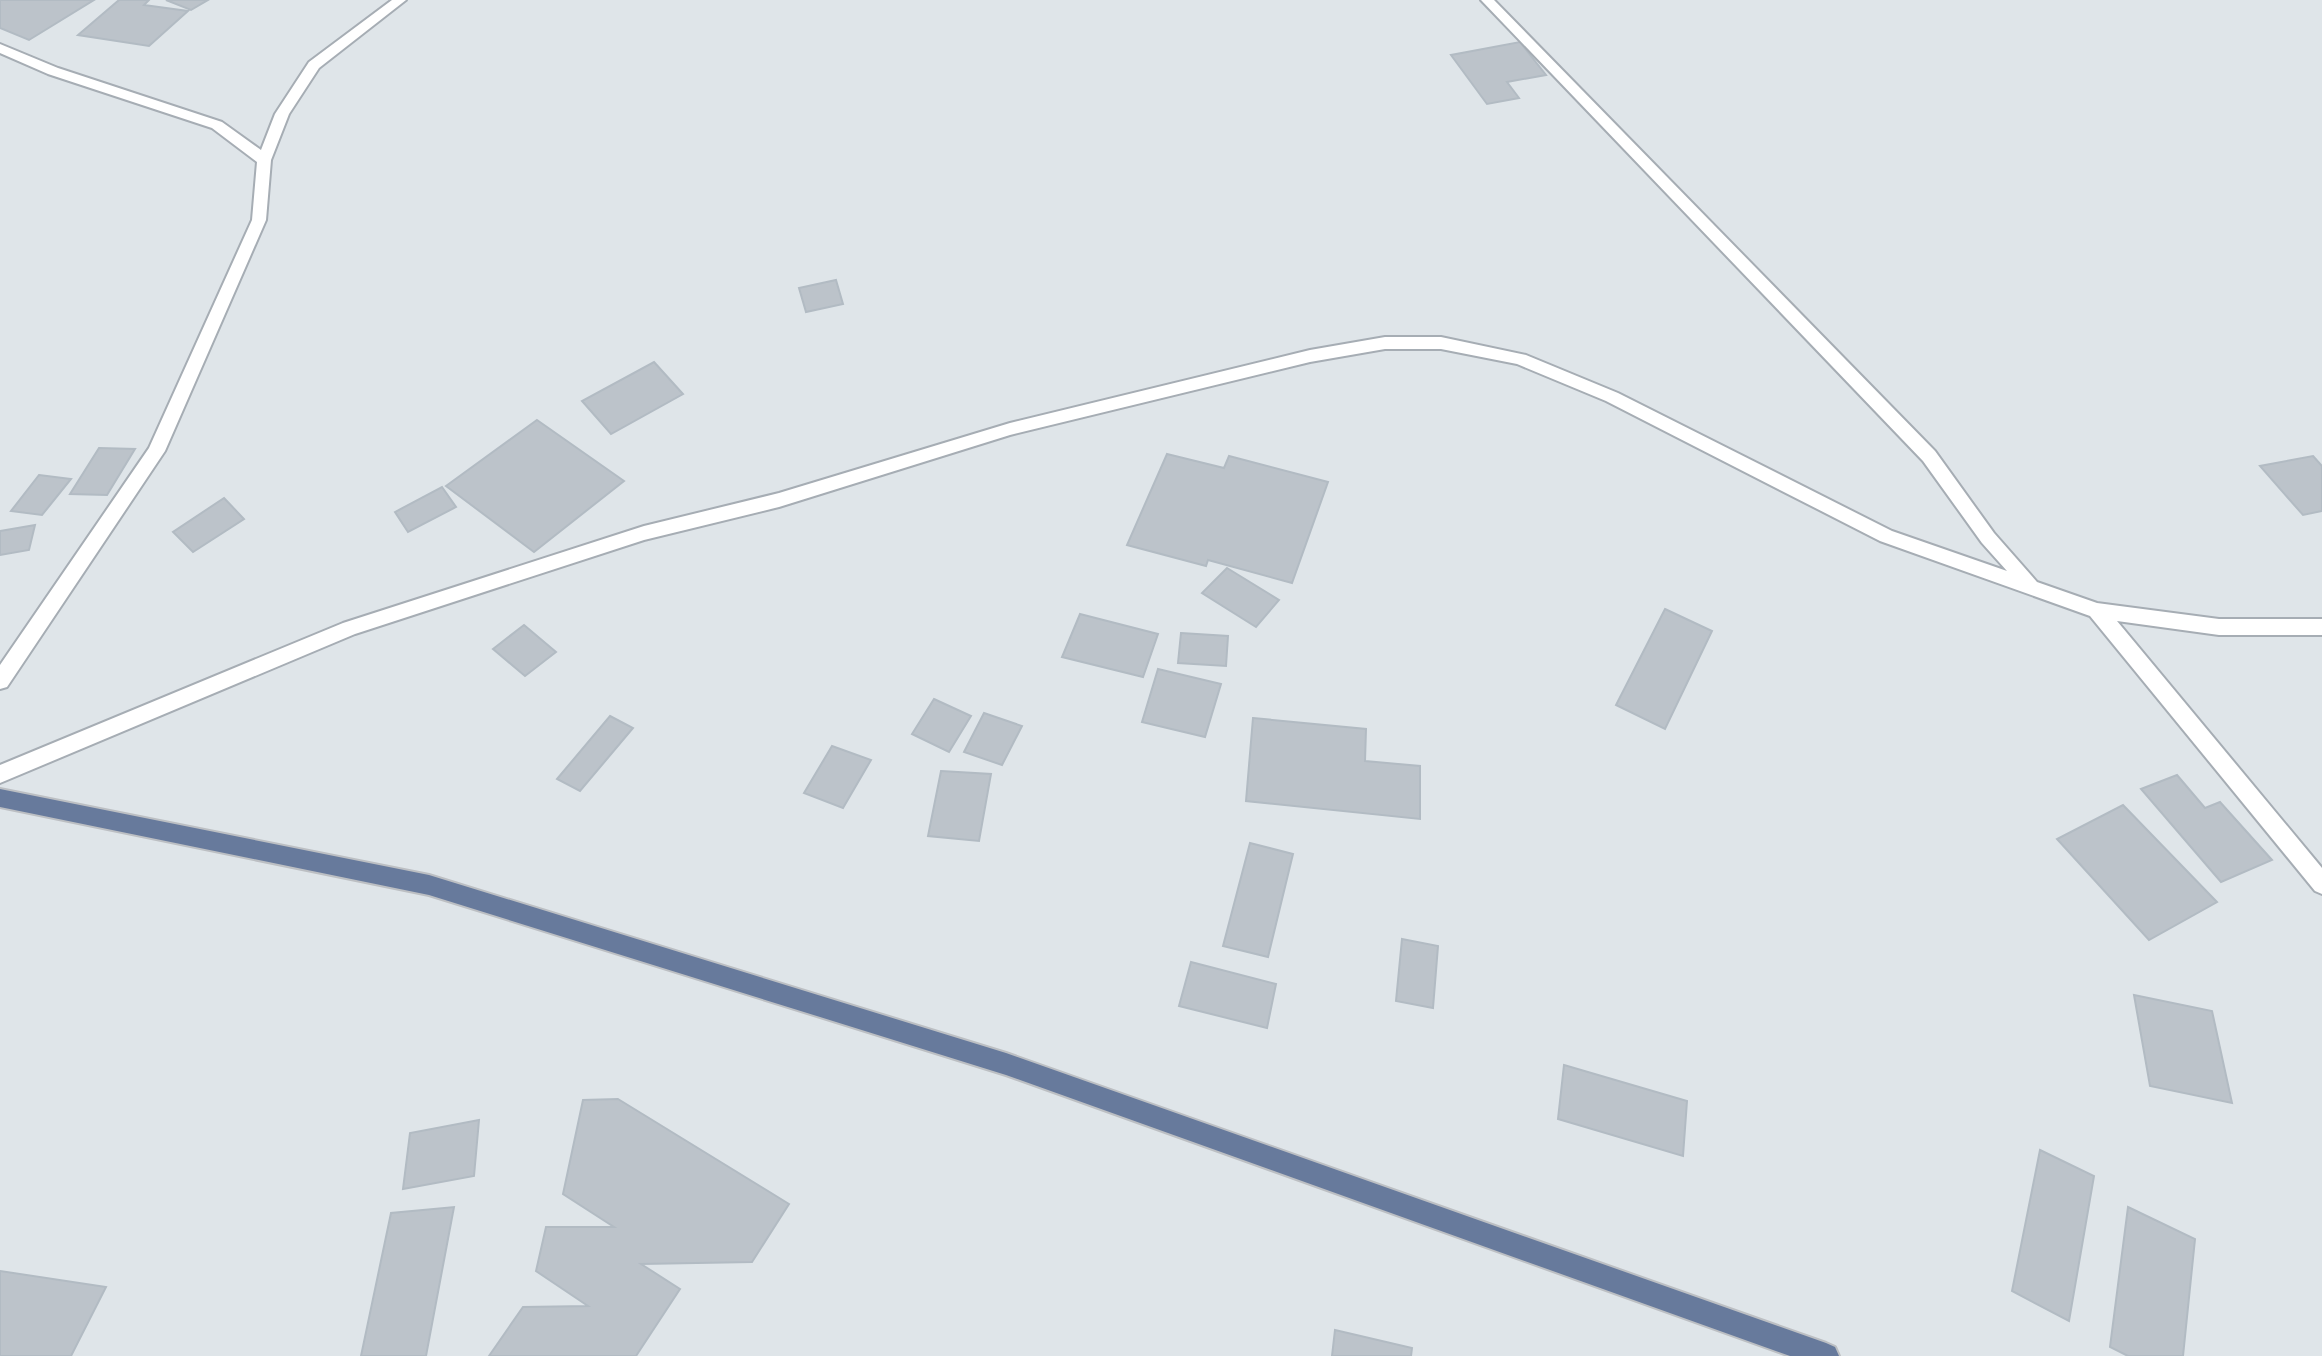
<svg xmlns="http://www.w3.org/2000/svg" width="2322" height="1356" font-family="Inter,sans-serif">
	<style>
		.building { fill: #bcc3ca; stroke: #b2bbc3; stroke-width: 2 }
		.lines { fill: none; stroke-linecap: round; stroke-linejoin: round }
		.minor-casing { stroke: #a6adb4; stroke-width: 4 }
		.primary-casing { stroke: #bcbfc3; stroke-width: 4 }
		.minor { fill: #fff; fill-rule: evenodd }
		.primary { fill: #677a9c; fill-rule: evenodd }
	</style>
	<rect width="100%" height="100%" fill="#dfe5e9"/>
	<g class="building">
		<polygon points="0,0 94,0 29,40 0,28"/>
		<polygon points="119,0 149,0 144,5 188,11 149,46 78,35"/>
		<polygon points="166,0 208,0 191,10"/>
		<polygon points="1520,42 1546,75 1507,82 1519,98 1487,104 1451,55"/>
		<polygon points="836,280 843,304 806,312 799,288"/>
		<polygon points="654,362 683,394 611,434 582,401"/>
		<polygon points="537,420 624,481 534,552 446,486"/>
		<polygon points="99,448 135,449 107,495 70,494"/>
		<polygon points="1167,454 1224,468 1229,456 1328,482 1292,583 1208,560 1206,566 1127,545"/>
		<polygon points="2313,456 2322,466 2322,511 2303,515 2260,466"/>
		<polygon points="39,475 71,479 42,515 11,511"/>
		<polygon points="442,487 456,507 408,532 395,512"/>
		<polygon points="224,498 244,519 193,552 173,532"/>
		<polygon points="35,525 29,550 0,555 0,531"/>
		<polygon points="1227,568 1279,600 1256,627 1202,593"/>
		<polygon points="1665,609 1712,631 1665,729 1616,705"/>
		<polygon points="1080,614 1158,634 1143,677 1062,657"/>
		<polygon points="524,625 556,652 525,676 493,649"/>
		<polygon points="1181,633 1228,636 1226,666 1178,663"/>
		<polygon points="1158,669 1221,684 1205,737 1142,722"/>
		<polygon points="934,699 971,716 949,752 912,734"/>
		<polygon points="984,713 1022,726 1002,765 964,752"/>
		<polygon points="610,716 633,728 580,791 557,779"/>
		<polygon points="1253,718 1366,729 1365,761 1420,766 1420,819 1246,801"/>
		<polygon points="832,746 871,760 843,808 804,793"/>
		<polygon points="941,771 991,774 979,841 928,836"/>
		<polygon points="2177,775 2205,808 2220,802 2272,860 2221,882 2141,789"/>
		<polygon points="2123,805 2217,902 2149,940 2057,839"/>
		<polygon points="1250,843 1293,854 1268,957 1223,946"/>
		<polygon points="1402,939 1438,946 1433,1008 1396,1001"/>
		<polygon points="1191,962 1276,984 1267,1028 1179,1006"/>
		<polygon points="2134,995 2212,1011 2232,1103 2150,1086"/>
		<polygon points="1564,1065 1687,1101 1683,1156 1558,1119"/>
		<polygon points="618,1099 789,1204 752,1262 641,1264 680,1289 636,1356 489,1356 523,1307 588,1306 536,1271 546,1227 614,1227 563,1194 583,1100"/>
		<polygon points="479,1120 474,1176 403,1189 410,1133"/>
		<polygon points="2040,1150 2094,1176 2069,1321 2012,1291"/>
		<polygon points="454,1207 426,1356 361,1356 391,1213"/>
		<polygon points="2128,1207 2195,1239 2183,1356 2128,1356 2110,1347"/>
		<polygon points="0,1271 106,1287 71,1356 0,1356"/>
		<polygon points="1335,1330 1412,1348 1411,1356 1332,1356"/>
	</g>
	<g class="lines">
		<defs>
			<g id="minor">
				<polygon points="392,0 406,0 319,68 289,114 271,160 266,220 165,451 7,687 0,689 0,665 149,448 252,220 257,162 212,128 48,74 0,53 0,44 58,68 222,122 261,150 275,114 309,62"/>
				<polygon points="1481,0 1494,0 1935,451 1994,533 2037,582 2097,603 2219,619 2322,619 2322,635 2219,635 2117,621 2322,868 2322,894 2315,891 2090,616 1880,541 1606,401 1517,364 1441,349 1385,349 1310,362 1010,435 779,507 644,540 355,634 0,783 0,765 343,623 644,526 779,493 1010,423 1310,350 1385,337 1441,337 1526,355 1618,393 1892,531 2007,571 1982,543 1923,461"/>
			</g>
			<polygon id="primary" points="0,789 429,875 1006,1053 1826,1343 1835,1347 1839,1356 1790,1356 1006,1075 429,895 0,807"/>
		</defs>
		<use href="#minor" class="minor-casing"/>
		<use href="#primary" class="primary-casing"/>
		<use href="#minor" class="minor"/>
		<use href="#primary" class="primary"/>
	</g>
</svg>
